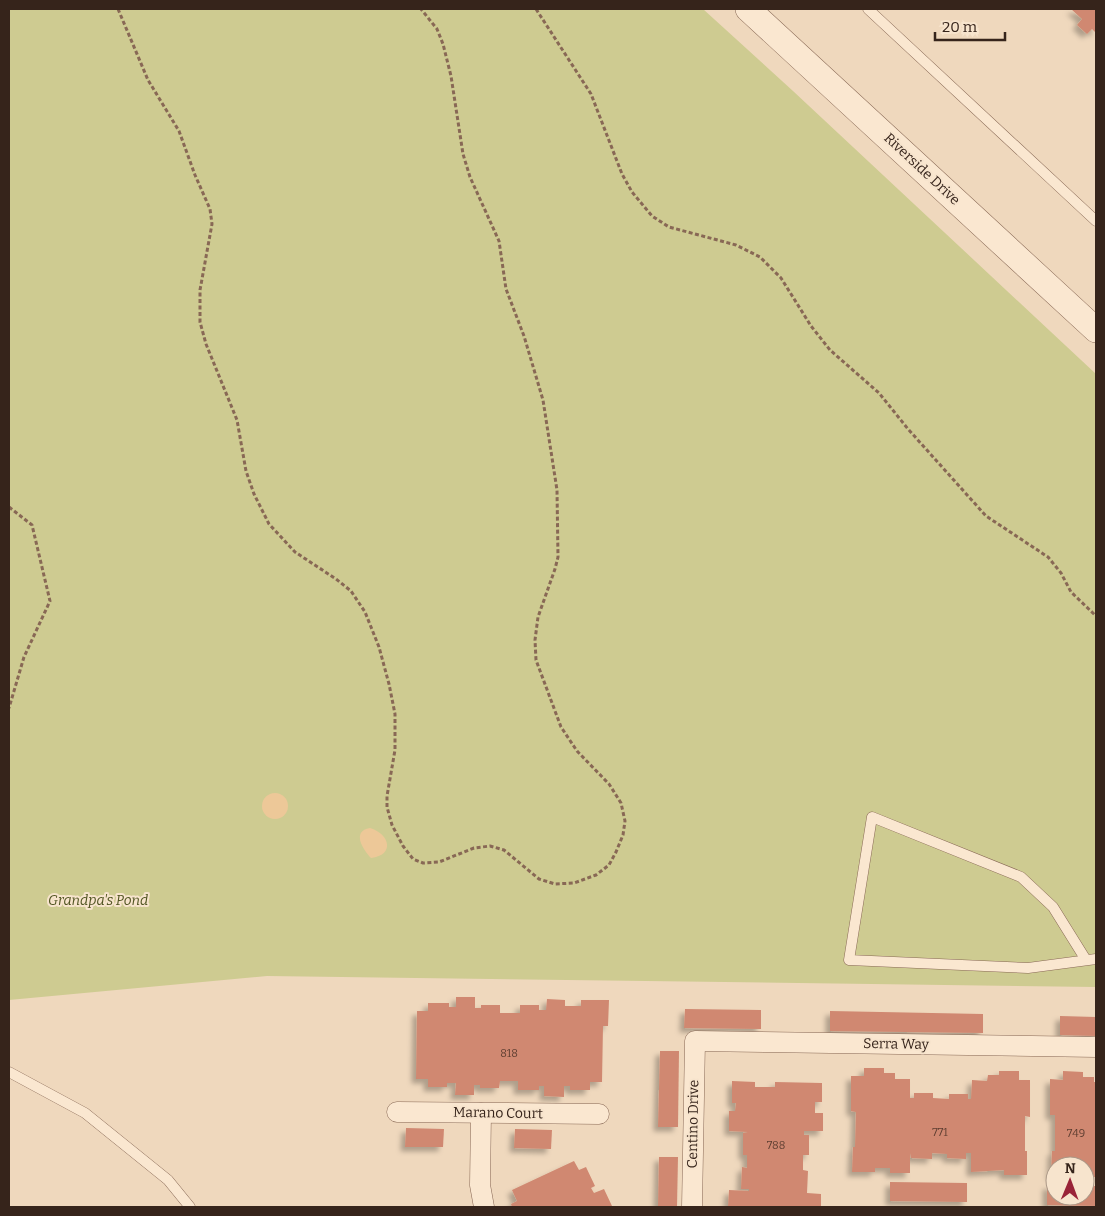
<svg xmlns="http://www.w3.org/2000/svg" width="1105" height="1216" font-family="Bitter,serif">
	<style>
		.green { fill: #cecb91 }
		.sand { fill: #edc898 }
		.building { fill: #d08871; filter: url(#shadow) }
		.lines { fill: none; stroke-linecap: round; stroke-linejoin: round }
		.service-casing { stroke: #886855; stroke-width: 11 }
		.minor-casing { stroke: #886855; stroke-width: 21 }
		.tertiary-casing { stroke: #886855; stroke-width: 26 }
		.path { stroke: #886855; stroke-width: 3; stroke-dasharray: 4 2.5; stroke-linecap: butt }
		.service { stroke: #fae7d0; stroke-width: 10 }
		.minor { stroke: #fae7d0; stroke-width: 20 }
		.tertiary { stroke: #fae7d0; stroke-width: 25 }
		.labels { text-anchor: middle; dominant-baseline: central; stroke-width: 4; stroke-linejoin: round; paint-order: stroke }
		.number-label { font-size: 11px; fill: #5c3d30 }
		.street-label { font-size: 14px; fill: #36241b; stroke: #f7e4cd }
		.park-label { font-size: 14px; font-style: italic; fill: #505421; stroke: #f7e4cd }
	</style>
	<defs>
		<filter id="shadow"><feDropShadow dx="-4.5" dy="4.5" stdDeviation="2.5" flood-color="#0004"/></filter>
	</defs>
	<rect width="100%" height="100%" fill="#efd8bd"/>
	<polygon class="green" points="9,9 703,9 793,91 1096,374 1096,987 267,976 9,1000"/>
	<g class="sand">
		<circle cx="275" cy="806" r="13"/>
		<path d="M370,828C390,834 395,855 371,858C363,850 351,831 370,828Z"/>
	</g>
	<g class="building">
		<polygon points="1071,9 1096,9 1096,33 1092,29 1087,34 1077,25 1082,19"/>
		<polygon points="456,997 475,997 475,1008 481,1008 481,1005 500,1005 500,1013 520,1013 520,1005 539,1005 539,1010 546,1010 547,999 565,1000 565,1006 581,1006 581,1000 609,1000 608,1026 603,1026 602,1082 590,1082 590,1090 570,1090 570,1086 564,1086 564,1097 544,1096 544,1086 539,1086 539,1090 518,1090 518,1081 500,1081 499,1088 480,1088 480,1085 474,1085 474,1095 455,1095 456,1083 447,1083 447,1087 428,1087 428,1079 416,1079 417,1011 428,1011 428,1003 449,1003 449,1007 456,1007"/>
		<polygon points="685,1009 761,1010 761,1029 684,1028"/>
		<polygon points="830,1011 983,1014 983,1033 830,1031"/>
		<polygon points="1060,1016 1096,1017 1096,1036 1060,1035"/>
		<polygon points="660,1051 679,1051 678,1127 658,1127"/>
		<polygon points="864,1068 884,1068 884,1073 895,1073 895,1079 910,1079 910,1098 914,1098 914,1093 933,1093 933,1098 949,1099 949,1094 968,1094 968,1099 971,1099 972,1080 987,1081 988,1075 999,1075 999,1071 1019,1071 1019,1080 1030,1080 1030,1117 1025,1116 1025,1151 1027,1151 1027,1175 1004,1175 1004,1170 971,1172 971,1153 966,1153 966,1159 947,1158 947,1154 932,1153 932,1159 911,1158 910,1153 910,1173 890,1173 890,1168 875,1168 875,1172 852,1172 853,1147 855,1147 856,1112 851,1111 851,1076 864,1076"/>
		<polygon points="1063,1071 1083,1072 1083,1077 1094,1077 1094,1082 1096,1082 1096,1177 1089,1177 1089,1172 1085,1172 1085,1166 1055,1166 1055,1176 1051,1176 1052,1151 1055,1151 1055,1115 1050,1115 1050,1079 1063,1080"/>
		<polygon points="732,1081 755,1082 755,1087 775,1087 775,1082 822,1083 822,1102 815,1102 815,1113 823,1113 823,1131 804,1131 804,1135 809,1135 809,1155 803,1155 803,1170 808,1171 807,1193 821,1194 821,1207 728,1207 729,1190 749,1191 749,1189 741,1189 742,1167 747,1168 747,1155 743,1155 743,1133 748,1132 729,1131 729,1111 735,1111 736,1103 732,1103"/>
		<polygon points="406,1128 444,1129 443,1147 405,1147"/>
		<polygon points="515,1129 552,1130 551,1149 514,1148"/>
		<polygon points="659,1157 678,1157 677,1207 658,1207"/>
		<polygon points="574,1161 579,1170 586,1167 595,1186 591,1188 594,1193 604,1189 612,1206 512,1207 511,1204 517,1201 512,1190"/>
		<polygon points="890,1182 967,1183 967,1202 890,1201"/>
		<polygon points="1047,1185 1055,1185 1055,1196 1085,1196 1085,1186 1096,1186 1096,1206 1047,1205"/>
	</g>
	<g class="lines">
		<defs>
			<g id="service">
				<polyline points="868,9 1096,221"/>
				<polyline points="1086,960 1053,907 1021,877 872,817 849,960 1028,968 1096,959"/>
				<polyline points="9,1072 85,1113 168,1180 190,1207"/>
			</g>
			<g id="minor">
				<polyline points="397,1112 599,1114"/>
				<polyline points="481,1113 480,1185 484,1207"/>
				<polyline points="692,1207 695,1041 1096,1047"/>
			</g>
			<polyline id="tertiary" points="748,9 1096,330"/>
		</defs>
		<use href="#service" class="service-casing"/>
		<use href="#minor" class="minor-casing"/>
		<use href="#tertiary" class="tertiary-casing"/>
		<g class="path">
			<polyline points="118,9 148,80 179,131 195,175 210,209 212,224 200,290 200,322 206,344 237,420 246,471 254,494 269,524 295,552 336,579 351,591 365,612 379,647 389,684 395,714 395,750 387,796 387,807 392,825 403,846 413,859 423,863 439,862 474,848 490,846 504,850 539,879 555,884 574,883 596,875 609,865 616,852 623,835 625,821 621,803 609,784 577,751 561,727 536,660 535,640 538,617 555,569 558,557 557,490 543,400 524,336 506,289 499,241 470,177 463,154 451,76 443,44 437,29 421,9"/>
			<polyline points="536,9 591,94 622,174 632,192 652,216 669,227 736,245 760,257 781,278 811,326 830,350 879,393 908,429 986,516 1048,557 1061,573 1071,592 1096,616"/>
			<polyline points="9,507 32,525 50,601 24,657 9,708"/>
		</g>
		<use href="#service" class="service"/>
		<use href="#minor" class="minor"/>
		<use href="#tertiary" class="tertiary"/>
	</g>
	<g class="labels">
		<g class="number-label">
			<text x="509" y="1053">818</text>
			<text x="940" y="1132">771</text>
			<text x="1076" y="1133">749</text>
			<text x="776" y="1145">788</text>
		</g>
		<g class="street-label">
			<text transform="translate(922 169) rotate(43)">Riverside Drive</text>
			<text transform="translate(896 1044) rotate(1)">Serra Way</text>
			<text transform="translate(498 1113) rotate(1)">Marano Court</text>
			<text transform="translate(693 1124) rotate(-89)">Centino Drive</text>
		</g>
		<g class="park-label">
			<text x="98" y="900">Grandpa's Pond</text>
		</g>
	</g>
	<rect width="1105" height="1216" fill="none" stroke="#36241b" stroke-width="20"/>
	<g transform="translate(1070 1181) rotate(1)"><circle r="24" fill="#f7e4cd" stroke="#aa9786"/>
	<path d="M0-4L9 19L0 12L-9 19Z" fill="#992338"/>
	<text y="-8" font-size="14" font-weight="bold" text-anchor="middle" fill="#36241b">N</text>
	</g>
	<path d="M935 32v8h70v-8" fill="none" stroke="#36241b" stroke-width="2.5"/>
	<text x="942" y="32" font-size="15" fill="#36241b" stroke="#f7e4cd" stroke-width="4" paint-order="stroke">20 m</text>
</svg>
